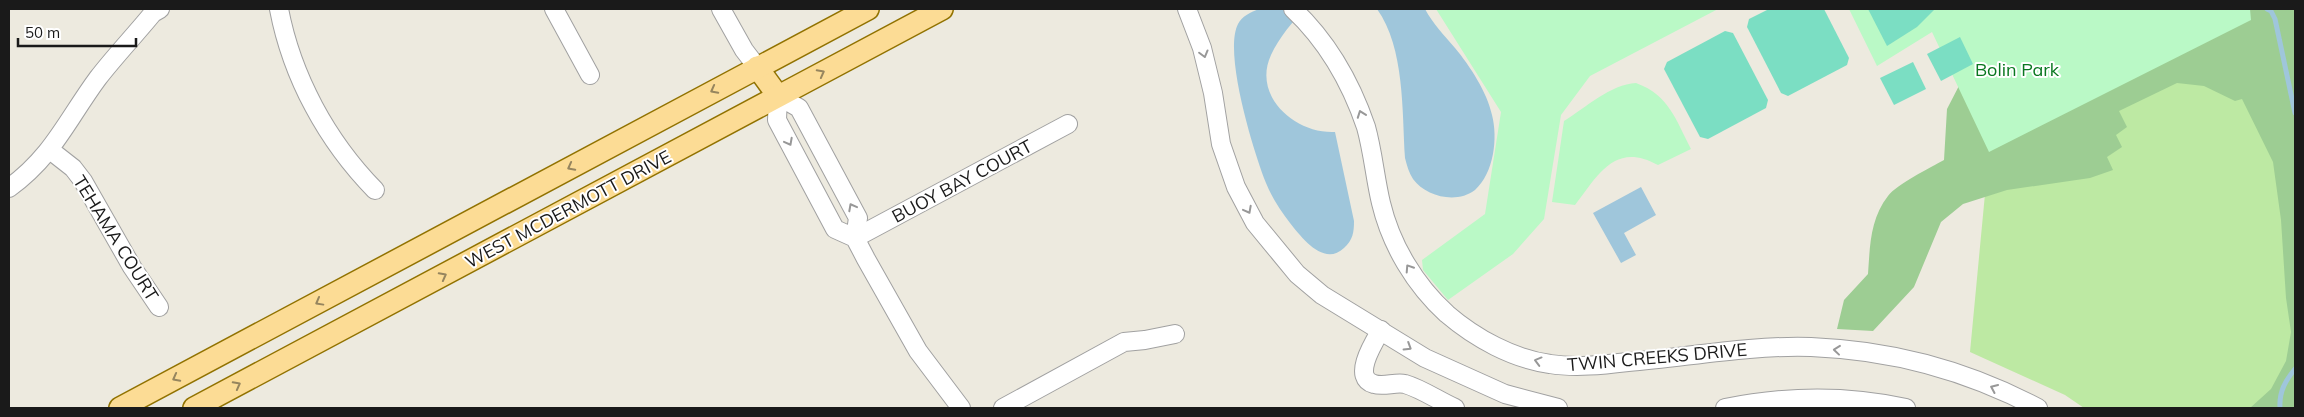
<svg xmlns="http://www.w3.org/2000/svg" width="2304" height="417" font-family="Mulish,sans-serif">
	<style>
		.grass { fill: #bde9a3 }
		.forest { fill: #9dcd93 }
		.park { fill: #baf9c6 }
		.pitch { fill: #7bdec3 }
		.water { fill: #9fc6db }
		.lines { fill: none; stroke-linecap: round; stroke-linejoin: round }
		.stream { stroke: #9fc6db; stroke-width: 5 }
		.minor-casing { stroke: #a1a1a1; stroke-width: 20 }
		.major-casing { stroke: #917200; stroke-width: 24 }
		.minor { stroke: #fff; stroke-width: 18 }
		.major { stroke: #fcdc95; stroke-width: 21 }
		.oneway { stroke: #989898 }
		.oneway2 { stroke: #96855e }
		.labels { text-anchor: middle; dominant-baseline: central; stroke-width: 4; stroke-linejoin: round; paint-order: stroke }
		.park-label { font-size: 18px; fill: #0a7720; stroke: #fff }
		.street-label { font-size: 18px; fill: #1a1a1a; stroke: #fff }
	</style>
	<rect width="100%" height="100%" fill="#edeadf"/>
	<polygon class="grass" points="2295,9 2295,396 2274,408 2084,408 2065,395 1970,352 1989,152"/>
	<path class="forest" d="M1967,9H2295V408H2250L2271,389L2286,361L2291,332L2286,298L2281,220L2273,162L2242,99L2235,101L2204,86L2177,83L2119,111L2127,127L2116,135L2122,147L2107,157L2113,170L2090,178L2007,190L1963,204L1941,222L1914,287L1873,331L1837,329L1844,300L1868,274C1870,246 1870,219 1888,196C1897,184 1930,168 1944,160L1947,109L1962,80Z"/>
	<g class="park">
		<polygon points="1436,9 1718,9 1590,76 1561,115 1544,219 1513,254 1448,300 1423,270 1422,260 1485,214 1501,112"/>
		<polygon points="1849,9 2250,9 2251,20 1989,152 1932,32 1877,66"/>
		<path d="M1636,83C1669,95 1676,120 1691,149L1658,165C1615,141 1598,175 1575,205L1552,202L1564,121C1585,108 1611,84 1636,83Z"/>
	</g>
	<g class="pitch">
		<polygon points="1769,9 1824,9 1849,58 1847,65 1788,96 1781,93 1747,27 1749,19"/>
		<polygon points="1868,9 1935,9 1917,27 1887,46"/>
		<polygon points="1725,31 1733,33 1768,100 1766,108 1708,139 1700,137 1664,69 1667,62"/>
		<polygon points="1960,37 1973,64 1941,81 1927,54"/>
		<polygon points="1913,62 1926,89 1894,105 1880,78"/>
	</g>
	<g class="water">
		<path d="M1259,9H1306C1293,20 1279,38 1271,55C1252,96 1295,134 1335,132L1354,221C1354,232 1353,240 1344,248C1324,267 1302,238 1290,223C1281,211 1272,198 1266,183C1254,153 1223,53 1238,24C1242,16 1251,12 1259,9Z"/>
		<path d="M1377,9H1425C1433,24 1444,35 1455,48C1470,66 1487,92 1492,115C1498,138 1494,173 1475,190C1457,204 1426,197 1413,179C1409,173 1407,166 1405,158C1402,112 1405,48 1377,9Z"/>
		<polygon points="1641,187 1656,215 1624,233 1636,255 1621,263 1593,213"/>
	</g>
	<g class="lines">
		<g class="stream">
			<polyline points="2267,9 2271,11 2275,19 2295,113"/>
			<path d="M2280,408C2279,392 2285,381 2295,369"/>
		</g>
		<defs>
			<g id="minor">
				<path d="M279,9C292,77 327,141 375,190"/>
				<polyline points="554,9 590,75"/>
				<polyline points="721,9 744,50 757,67"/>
				<polyline points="1187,9 1202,48 1213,93 1221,144 1236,187 1255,223 1297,274 1322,295 1425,358 1505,394 1558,408"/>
				<path d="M1293,9C1327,41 1351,83 1366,127C1373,152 1375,178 1381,203C1391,245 1415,285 1447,314C1475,338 1513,359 1550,364C1575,368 1603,365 1628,362C1688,357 1750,345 1811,347C1890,350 1968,371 2038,408"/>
				<polyline points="50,150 73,168 83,181 132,267 159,307"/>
				<path d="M9,188C53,156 67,120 98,78C115,56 135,35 153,13L160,9"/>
				<polyline points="855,238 835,229 777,120 778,96 799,108 858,218 855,238 866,259 918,351 961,408"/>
				<polyline points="855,238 1068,124"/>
				<path d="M1381,330C1374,342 1351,378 1374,384C1384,387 1395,382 1405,384C1422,389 1439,401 1455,408"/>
				<polyline points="1003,408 1124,342 1145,340 1175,334"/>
				<path d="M1725,408C1784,396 1847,395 1906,408"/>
			</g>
			<g id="major">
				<polyline points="757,67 778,96"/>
				<polyline points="120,408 868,9"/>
				<polyline points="194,408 942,9"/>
			</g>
		</defs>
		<use href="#minor" class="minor-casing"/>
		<use href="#major" class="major-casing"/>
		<use href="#minor" class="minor"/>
		<use href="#major" class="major"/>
	</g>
	<defs><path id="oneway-chevron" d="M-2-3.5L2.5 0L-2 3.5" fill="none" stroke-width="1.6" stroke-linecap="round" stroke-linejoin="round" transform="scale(1.25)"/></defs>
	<g class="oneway">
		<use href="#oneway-chevron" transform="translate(1204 54) rotate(75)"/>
		<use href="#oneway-chevron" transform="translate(1361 114) rotate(-110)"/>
		<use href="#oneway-chevron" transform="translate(789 142) rotate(62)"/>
		<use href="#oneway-chevron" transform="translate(852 207) rotate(-118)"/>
		<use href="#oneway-chevron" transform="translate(1248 210) rotate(62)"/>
		<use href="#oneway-chevron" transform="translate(1409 268) rotate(-123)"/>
		<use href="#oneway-chevron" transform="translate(1408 347) rotate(32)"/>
		<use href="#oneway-chevron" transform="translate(1837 350) rotate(-174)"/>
		<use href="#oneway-chevron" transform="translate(1538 361) rotate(-165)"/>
		<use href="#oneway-chevron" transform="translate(1994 388) rotate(-156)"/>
	</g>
	<g class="oneway2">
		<use href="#oneway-chevron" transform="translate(821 73) rotate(-28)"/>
		<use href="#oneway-chevron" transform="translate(714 90) rotate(152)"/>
		<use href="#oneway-chevron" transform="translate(571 167) rotate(152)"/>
		<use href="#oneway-chevron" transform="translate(443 276) rotate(-28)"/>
		<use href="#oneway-chevron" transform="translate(319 302) rotate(151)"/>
		<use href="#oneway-chevron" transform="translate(176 378) rotate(152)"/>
		<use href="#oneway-chevron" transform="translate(237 385) rotate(-28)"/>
	</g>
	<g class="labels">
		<g class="park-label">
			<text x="2017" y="69">Bolin Park</text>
		</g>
		<g class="street-label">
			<text transform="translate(962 181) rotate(-28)">BUOY BAY COURT</text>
			<text transform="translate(568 209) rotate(-28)">WEST MCDERMOTT DRIVE</text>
			<text transform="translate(116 238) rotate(58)">TEHAMA COURT</text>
			<text transform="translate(1657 357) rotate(-5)">TWIN CREEKS DRIVE</text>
		</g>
	</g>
	<rect width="2304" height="417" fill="none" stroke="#1a1a1a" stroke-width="20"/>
	<path d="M18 38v8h118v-8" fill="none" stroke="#1a1a1a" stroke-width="2.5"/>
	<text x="25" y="38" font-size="15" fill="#1a1a1a" stroke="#ffffff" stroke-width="4" paint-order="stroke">50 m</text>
</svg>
